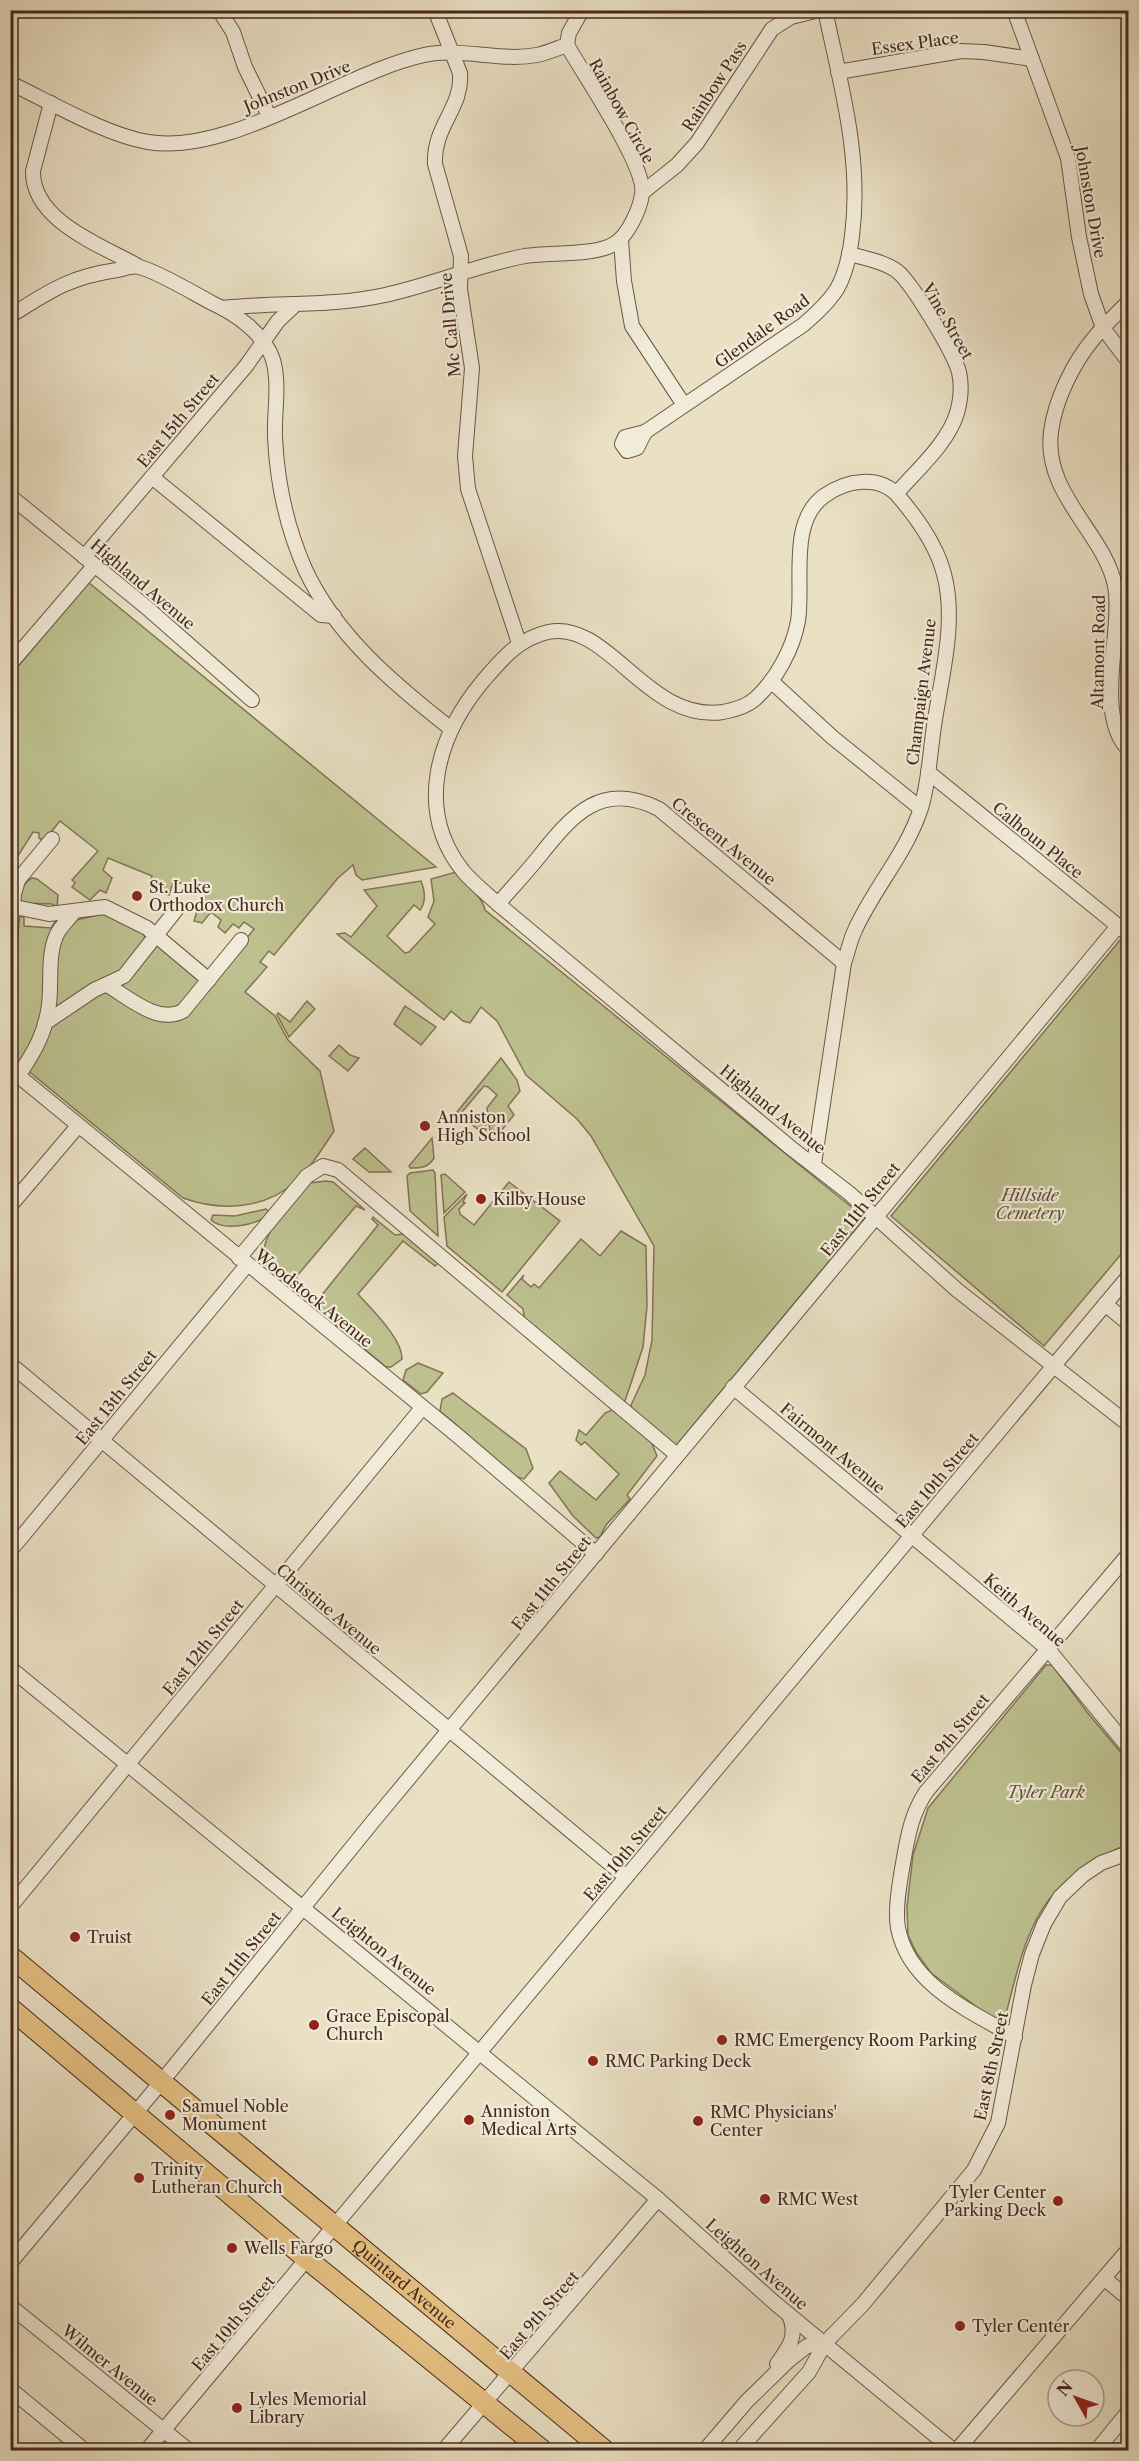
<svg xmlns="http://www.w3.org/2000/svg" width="1139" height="2461" font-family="'Libre Caslon Text',serif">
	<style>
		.green { fill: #bdc08f; stroke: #827455; stroke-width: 1.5 }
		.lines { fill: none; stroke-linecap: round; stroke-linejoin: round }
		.minor-casing { stroke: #6f5645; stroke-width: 16 }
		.highway-casing { stroke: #46281b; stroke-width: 22 }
		.minor { stroke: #f1ebd9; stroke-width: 14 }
		.highway { stroke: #e5c082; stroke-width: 20 }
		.poi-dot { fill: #8f2418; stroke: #f1ebd9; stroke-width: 2 }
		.labels { text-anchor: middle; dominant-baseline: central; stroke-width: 4.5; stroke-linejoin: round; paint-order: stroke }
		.street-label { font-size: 16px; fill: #46281b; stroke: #f1ebd9 }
		.poi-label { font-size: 16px; fill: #46281b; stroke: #f1ebd9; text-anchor: start }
		.park-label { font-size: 16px; font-style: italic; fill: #644e38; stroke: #f1ebd9 }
	</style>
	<rect width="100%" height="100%" fill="#eae0c4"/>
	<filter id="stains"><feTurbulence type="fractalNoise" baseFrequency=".00333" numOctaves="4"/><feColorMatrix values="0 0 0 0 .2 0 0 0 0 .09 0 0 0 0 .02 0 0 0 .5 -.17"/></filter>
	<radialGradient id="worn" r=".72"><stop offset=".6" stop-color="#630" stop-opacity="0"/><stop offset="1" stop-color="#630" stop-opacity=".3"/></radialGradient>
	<g class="green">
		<path d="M88,582L436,867L362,880L356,875L353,865L338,878L274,955L269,951L260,962L267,967L245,992L275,1016L288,1040L320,1071L334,1131C322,1149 310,1169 294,1183C263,1210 219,1211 183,1198L26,1069L49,1027L98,994L108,991L167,1021L231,958L254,929L244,922L239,928L233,924L225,933L218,927L221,920L211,912L202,923L194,921L203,890L183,883H173L169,895L149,888L152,876L108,858L103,870L112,878L106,893L100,890L90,900L72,887L75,883L72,880L98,851L60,821L44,841L39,838V833L33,832L11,867V675Z"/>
		<path d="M456,872C465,885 482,895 485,910L865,1218L675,1447L633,1414L631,1405L645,1375L652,1340L654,1246L591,1136L577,1119L526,1075L497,1021L481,1007L470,1023L463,1021L451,1011L444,1020L337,934L345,933L351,937L377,906L364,890L421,881C425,891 427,901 420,910L414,905L387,936L405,953L409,952L435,924L428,917L434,901L431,879Z"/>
		<path d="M32,878L37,879L58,895L57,907L52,904L22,903C16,894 23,883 32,878Z"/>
		<polygon points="107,913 142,932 147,941 126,968 52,1015 60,937 76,920"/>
		<polygon points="18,915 24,918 24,926 51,928 57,919 59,920 39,1031 20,1064 11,1056 10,960"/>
		<polygon points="1121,939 1128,948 1128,1246 1044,1346 891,1216"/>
		<polygon points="157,944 202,980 180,1008 163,1012 121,987 122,984"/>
		<polygon points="307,1001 315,1009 289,1037 277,1015 278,1013 290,1022"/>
		<polygon points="405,1006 436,1027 421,1045 394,1024"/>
		<polygon points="339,1045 350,1055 359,1058 348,1071 329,1056"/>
		<polygon points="501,1058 517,1080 520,1091 508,1106 514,1115 492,1142 488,1138 490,1132 487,1108 497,1095 488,1087 484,1086 462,1112 472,1121 484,1110 475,1120 479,1123 485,1116 487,1137 457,1112"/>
		<path d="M432,1138L434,1158C428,1168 421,1168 410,1168L409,1166Z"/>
		<polygon points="365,1148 391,1172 369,1172 353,1159"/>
		<polygon points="433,1170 435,1173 438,1236 410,1211 407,1176 410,1173"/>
		<polygon points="445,1174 465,1192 444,1213 441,1175"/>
		<path d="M326,1181L333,1182L365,1210L356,1206L296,1277L301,1285L292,1290L263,1262C261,1230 290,1205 309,1183Z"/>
		<polygon points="509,1182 560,1221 502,1292 447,1246 444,1217 467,1194 463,1202 465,1203 459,1209 460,1214 474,1225"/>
		<path d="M266,1209L270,1213C258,1225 224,1232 211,1220L213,1215L235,1216Z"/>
		<path d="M373,1217L395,1235L403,1234L438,1263L435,1266L403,1241L358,1294C370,1308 403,1339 402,1359L391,1367H386L313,1306L378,1225L372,1219Z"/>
		<polygon points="621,1231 646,1246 647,1306 643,1347 624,1404 525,1323 523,1309 507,1295 524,1275 522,1279 531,1287 534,1284 539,1288 581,1239 600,1256"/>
		<polygon points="418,1363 443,1373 427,1392 421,1394 403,1380 406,1370"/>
		<polygon points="453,1393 526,1449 533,1468 524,1479 517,1477 440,1411 442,1399"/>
		<polygon points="614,1409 650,1439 657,1456 627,1495 630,1499 606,1525 600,1537 596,1538 573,1516 549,1483 560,1471 596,1500 619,1474 585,1442 581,1445 576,1440 579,1430 586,1435 605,1413"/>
		<path d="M1046,1665H1052L1087,1712L1128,1761V1844C1036,1884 1028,1927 1005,2018L993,2019L931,1973L916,1952L908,1935L907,1907L913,1855L928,1808Z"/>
	</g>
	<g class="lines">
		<defs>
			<g id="minor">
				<polyline points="219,10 233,32 245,67 269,116"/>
				<path d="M435,10L460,73C463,108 433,126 435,164L461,256L460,289L472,368L465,456L468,489L519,643"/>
				<polyline points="1014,10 1068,158 1079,237 1091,294 1103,328 1128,361"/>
				<polyline points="838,72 961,51 984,52 1032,59"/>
				<path d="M10,83C50,102 106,135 148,142C231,156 342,73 424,55C462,47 500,62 537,55C547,53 558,48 567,45L569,33L582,10"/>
				<path d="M51,103L33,171C32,221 101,245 138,266"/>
				<polyline points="643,192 677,165 697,143 772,29 791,17 819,10"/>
				<polyline points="621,240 624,281 632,326 684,405"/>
				<path d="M849,254C865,258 884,262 897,271C912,283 954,353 959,372C962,386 961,399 957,413C948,443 917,470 897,493"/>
				<path d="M1128,302C1117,314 1104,325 1094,338C1073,363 1055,400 1051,432C1043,494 1105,534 1115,586C1123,630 1094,715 1128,749"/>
				<path d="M222,308C277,302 331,307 385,295C432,285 477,265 525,256C550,252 594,256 614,244C628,236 640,209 642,194C647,167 583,74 567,45"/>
				<path d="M10,316C50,291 69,277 117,270C123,269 133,265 139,267C155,270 195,294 212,303C236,314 265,334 273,360C280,384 274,412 275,437C277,482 287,528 305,569C336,636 394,684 450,728"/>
				<path d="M645,432L803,325C816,314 828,303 837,289C846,273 850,253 852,236C862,158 841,86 825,10"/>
				<polygon points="645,432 637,448 627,451 622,444 625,437"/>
				<polyline points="152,477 321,615 334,616"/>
				<polyline points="10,496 146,607 252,700"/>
				<polyline points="84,557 246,366 278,321 296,304"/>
				<polyline points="10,664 94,566"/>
				<polyline points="771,681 832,737 920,808"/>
				<polyline points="928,772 1128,934"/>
				<path d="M498,904C511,889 525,874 538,858C572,815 601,780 659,809L844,963"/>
				<polyline points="10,906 49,914 105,907 147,928 209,980"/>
				<polyline points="10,942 14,894 18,880 52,839"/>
				<path d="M107,985C128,997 158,1025 183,1011L241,940"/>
				<polyline points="45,1023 94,990 124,976 176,910"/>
				<polyline points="10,1069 458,1436 596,1554"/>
				<path d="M18,1076C34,1053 46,1032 49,1004C52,981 47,955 57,934C61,926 69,919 74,912"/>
				<path d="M814,1164L844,963C848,952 850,940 855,930C874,888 907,852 921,808C929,782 930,752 934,726C941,678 957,622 944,574C937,547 917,518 899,497C880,474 846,480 824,496C788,522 804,583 798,621C793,649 776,680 755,699C747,706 734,710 723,712C647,723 608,619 548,632C518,639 502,659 483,681C438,735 414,809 463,871C473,883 486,893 498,904L791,1148L849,1193L957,1290L1128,1424"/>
				<polyline points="10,1206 78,1126"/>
				<polyline points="239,1258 307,1176 323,1166 338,1170 677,1455"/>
				<polyline points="1105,1304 1128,1323"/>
				<polyline points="10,1364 626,1877"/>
				<polyline points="733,1387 1048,1649 1128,1747"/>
				<polyline points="10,1551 247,1265"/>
				<polyline points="10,1668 658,2199 776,2304 953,2450"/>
				<polyline points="10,1907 422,1408"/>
				<path d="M1015,2037C970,2011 909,1985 898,1928C895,1911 899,1887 902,1869C907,1841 910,1816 926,1792L1128,1555"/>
				<polyline points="10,2263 163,2080 375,1819 1118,926"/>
				<polyline points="1105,2279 1128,2298"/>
				<polyline points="10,2306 188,2450"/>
				<path d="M777,2364C790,2346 798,2335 789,2315"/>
				<polyline points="10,2389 84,2450"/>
				<polyline points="147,2450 1128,1277"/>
				<polyline points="444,2450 658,2199"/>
				<polyline points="705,2450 747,2401 788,2361 807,2346 825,2343"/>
				<polyline points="739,2450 809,2372 825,2343 863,2304 974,2170 998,2123 1024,1985 1032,1954 1044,1924 1060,1897 1083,1875 1101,1863 1128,1853"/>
				<polyline points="957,2450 1128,2250"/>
				<polyline points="1097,2450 1128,2412"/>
			</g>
			<g id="highway">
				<path id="s1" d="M10,1956L604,2450"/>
				<polyline points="10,2008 307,2259 542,2450"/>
			</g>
		</defs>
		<use href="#minor" class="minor-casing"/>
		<use href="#highway" class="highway-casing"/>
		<use href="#minor" class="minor"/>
		<use href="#highway" class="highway"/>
	</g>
	<g class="poi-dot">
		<circle cx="137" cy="896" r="6"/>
		<circle cx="425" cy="1126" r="6"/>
		<circle cx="481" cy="1199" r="6"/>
		<circle cx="75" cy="1937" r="6"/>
		<circle cx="314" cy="2025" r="6"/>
		<circle cx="722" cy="2040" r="6"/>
		<circle cx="593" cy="2061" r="6"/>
		<circle cx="170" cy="2115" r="6"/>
		<circle cx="469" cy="2120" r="6"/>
		<circle cx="698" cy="2121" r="6"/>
		<circle cx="139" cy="2178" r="6"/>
		<circle cx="765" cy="2199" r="6"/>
		<circle cx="1058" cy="2201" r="6"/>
		<circle cx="232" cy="2248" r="6"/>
		<circle cx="960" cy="2326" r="6"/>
		<circle cx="237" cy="2408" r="6"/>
	</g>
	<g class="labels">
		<g class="street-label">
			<text transform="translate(915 43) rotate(-8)">Essex Place</text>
			<text transform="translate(297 86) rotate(-22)">Johnston Drive</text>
			<text transform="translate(714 86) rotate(-57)">Rainbow Pass</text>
			<text transform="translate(622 111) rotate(61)">Rainbow Circle</text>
			<text transform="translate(1091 202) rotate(80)">Johnston Drive</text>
			<text transform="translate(948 321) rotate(60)">Vine Street</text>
			<text transform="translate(450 325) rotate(-95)">Mc Call Drive</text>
			<text transform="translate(762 331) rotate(-36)">Glendale Road</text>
			<text transform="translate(178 420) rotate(-50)">East 15th Street</text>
			<text transform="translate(143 584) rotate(40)">Highland Avenue</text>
			<text transform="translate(1098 652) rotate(-89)">Altamont Road</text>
			<text transform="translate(921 692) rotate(-83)">Champaign Avenue</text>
			<text transform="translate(1038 840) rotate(39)">Calhoun Place</text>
			<text transform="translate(724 841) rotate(39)">Crescent Avenue</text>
			<text transform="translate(773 1109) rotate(39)">Highland Avenue</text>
			<text transform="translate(860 1209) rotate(-51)">East 11th Street</text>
			<text transform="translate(314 1298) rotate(39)">Woodstock Avenue</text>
			<text transform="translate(116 1397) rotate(-51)">East 13th Street</text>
			<text transform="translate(833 1448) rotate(40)">Fairmont Avenue</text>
			<text transform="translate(937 1480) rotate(-50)">East 10th Street</text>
			<text transform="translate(551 1583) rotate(-51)">East 11th Street</text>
			<text transform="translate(329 1609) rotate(40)">Christine Avenue</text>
			<text transform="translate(1025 1610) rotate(41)">Keith Avenue</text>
			<text transform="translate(203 1647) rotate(-51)">East 12th Street</text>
			<text transform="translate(950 1738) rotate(-50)">East 9th Street</text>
			<text transform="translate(625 1853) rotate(-50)">East 10th Street</text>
			<text transform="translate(384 1951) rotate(39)">Leighton Avenue</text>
			<text transform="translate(241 1958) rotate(-51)">East 11th Street</text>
			<text transform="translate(991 2066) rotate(-78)">East 8th Street</text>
			<text transform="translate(757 2264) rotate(41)">Leighton Avenue</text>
			<text stroke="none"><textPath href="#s1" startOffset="513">Quintard Avenue</textPath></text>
			<text transform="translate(539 2315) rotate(-49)">East 9th Street</text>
			<text transform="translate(233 2323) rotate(-50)">East 10th Street</text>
			<text transform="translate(110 2365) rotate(39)">Wilmer Avenue</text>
		</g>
		<g class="poi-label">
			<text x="149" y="887">St. Luke<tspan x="149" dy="18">Orthodox Church</tspan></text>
			<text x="437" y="1117">Anniston<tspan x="437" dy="18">High School</tspan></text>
			<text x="493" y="1199">Kilby House</text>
			<text x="87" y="1937">Truist</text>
			<text x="326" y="2016">Grace Episcopal<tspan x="326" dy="18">Church</tspan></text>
			<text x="734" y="2040">RMC Emergency Room Parking</text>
			<text x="605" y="2061">RMC Parking Deck</text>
			<text x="182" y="2106">Samuel Noble<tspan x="182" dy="18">Monument</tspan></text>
			<text x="481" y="2111">Anniston<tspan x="481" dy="18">Medical Arts</tspan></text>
			<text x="710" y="2112">RMC Physicians'<tspan x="710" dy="18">Center</tspan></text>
			<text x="151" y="2169">Trinity<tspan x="151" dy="18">Lutheran Church</tspan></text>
			<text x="1046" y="2192" text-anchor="end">Tyler Center<tspan x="1046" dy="18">Parking Deck</tspan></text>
			<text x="777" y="2199">RMC West</text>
			<text x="244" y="2248">Wells Fargo</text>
			<text x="972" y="2326">Tyler Center</text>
			<text x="249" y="2399">Lyles Memorial<tspan x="249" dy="18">Library</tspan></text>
		</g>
		<g class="park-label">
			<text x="1030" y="1195">Hillside<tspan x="1030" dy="18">Cemetery</tspan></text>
			<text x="1046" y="1792">Tyler Park</text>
		</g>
	</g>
	<rect width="1139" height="2461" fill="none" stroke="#eae0c4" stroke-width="36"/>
	<rect x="12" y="12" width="1115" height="2437" fill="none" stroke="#46281b" stroke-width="3"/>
	<rect x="18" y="18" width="1103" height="2425" fill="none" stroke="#46281b" stroke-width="1.5"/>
	<g transform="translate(1076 2398) rotate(310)"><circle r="28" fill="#f1ebd9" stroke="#ad9d8d" stroke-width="1.5"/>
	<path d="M0-4.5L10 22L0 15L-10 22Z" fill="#8f2418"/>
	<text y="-9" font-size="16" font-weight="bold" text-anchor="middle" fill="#46281b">N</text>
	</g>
	<rect width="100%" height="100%" filter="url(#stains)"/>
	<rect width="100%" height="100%" fill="url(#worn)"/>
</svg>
